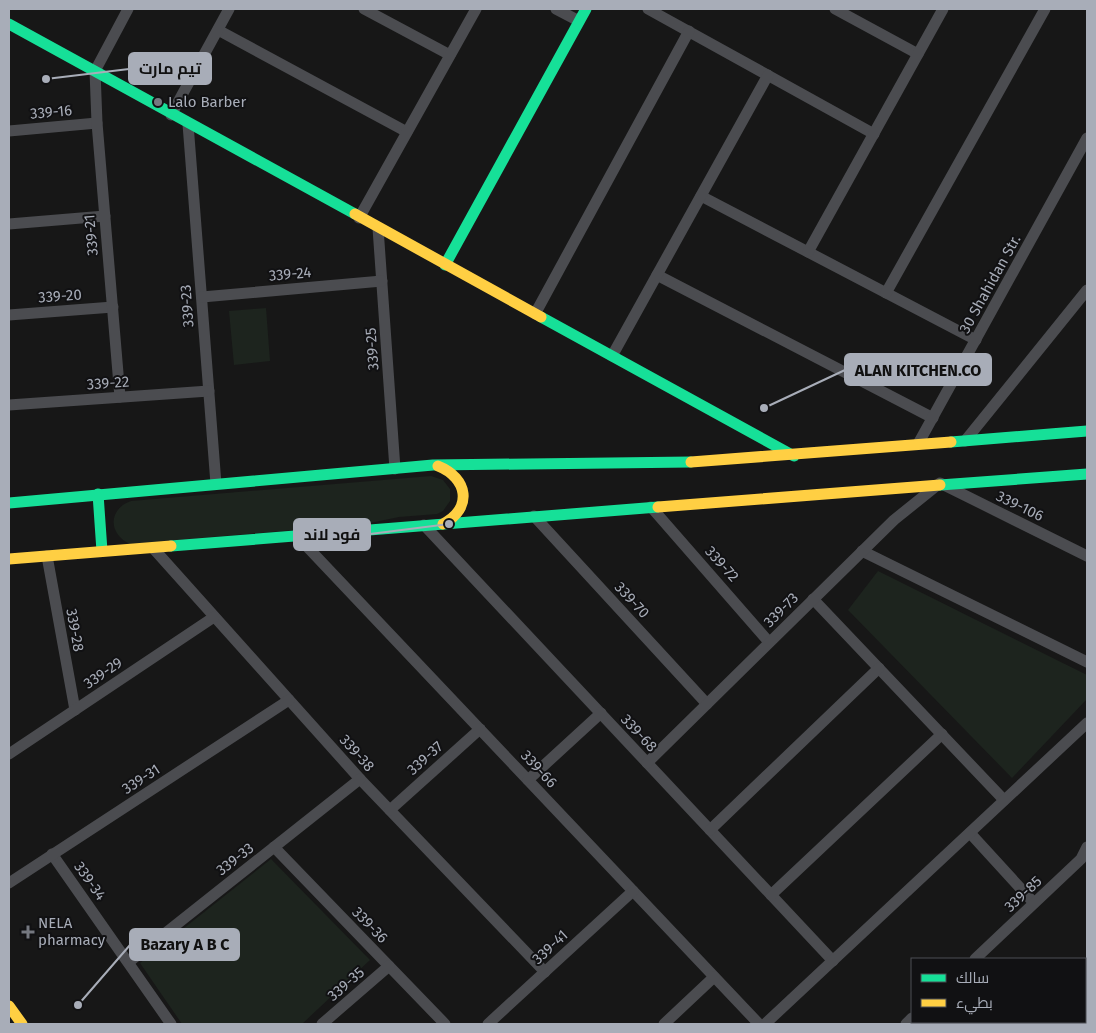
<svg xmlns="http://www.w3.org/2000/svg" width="1096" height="1033" font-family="'Fira Sans',Cairo,sans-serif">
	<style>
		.green { fill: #1d241e }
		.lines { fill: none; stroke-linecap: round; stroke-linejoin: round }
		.street { stroke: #4b4c50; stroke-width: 11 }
		.fast { stroke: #16e098; stroke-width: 11 }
		.slow { stroke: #ffcf43; stroke-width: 11 }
		.poi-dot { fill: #757880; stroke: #111113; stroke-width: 2 }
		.labels { text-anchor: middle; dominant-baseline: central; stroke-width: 4; stroke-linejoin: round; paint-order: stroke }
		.poi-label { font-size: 15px; fill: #a8adb8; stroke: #111113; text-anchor: start }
		.street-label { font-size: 15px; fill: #a8adb8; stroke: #111113 }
		.leader { fill: none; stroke: #a8adb8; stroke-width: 2 }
		.callout-dot { fill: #a8adb8; stroke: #111113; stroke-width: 2 }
		.callout { fill: #a8adb8; stroke: #a8adb8; stroke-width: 2 }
		.callout-label { font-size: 16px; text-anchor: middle; font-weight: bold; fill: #111 }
	</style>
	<rect width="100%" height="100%" fill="#171717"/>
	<g class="green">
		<polygon points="266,308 270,361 234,365 229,311"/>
		<path d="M431,476L443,480L450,489V501L443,511L437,514L399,517L365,524L130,544C108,534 108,509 131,501Z"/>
		<polygon points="878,571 1087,675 1087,699 1012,778 848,610"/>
		<polygon points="271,859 370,960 302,1024 182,1024 140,963"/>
	</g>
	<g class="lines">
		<g class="street">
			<polyline points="364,9 450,55"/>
			<polyline points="556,9 579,21"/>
			<polyline points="648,9 874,134"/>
			<polyline points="835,9 918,54"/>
			<polyline points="218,30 407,132"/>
			<polyline points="171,115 229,9"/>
			<polyline points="188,124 216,484"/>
			<polyline points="9,131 97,123"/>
			<polyline points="701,196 976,340"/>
			<polyline points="359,218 476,9"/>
			<polyline points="9,224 105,216"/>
			<polyline points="378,228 395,469"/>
			<polyline points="808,252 943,9"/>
			<polyline points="657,275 933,418"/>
			<polyline points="886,293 1045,9"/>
			<polyline points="202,297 382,281"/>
			<polyline points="535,314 689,31"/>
			<polyline points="9,315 113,307"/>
			<polyline points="612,356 768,75"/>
			<polyline points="120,397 97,123 95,71 128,9"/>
			<polyline points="9,405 209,391"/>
			<polyline points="965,441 1087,290"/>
			<polyline points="918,444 1087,138"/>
			<polyline points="651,507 769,642"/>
			<polyline points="534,516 707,704"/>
			<polyline points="424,525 833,961"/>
			<polyline points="296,535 759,1024"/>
			<polyline points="153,548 360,779 545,972"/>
			<polyline points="862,551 1087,662"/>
			<polyline points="47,556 75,710"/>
			<polyline points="813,599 1004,800"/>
			<polyline points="9,754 214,617"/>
			<polyline points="647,763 894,520 940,483 1087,556"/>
			<polyline points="528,780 601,713"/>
			<polyline points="390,810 480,729"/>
			<polyline points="710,830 879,668"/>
			<polyline points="970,833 1034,903"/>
			<polyline points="274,847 445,1024"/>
			<polyline points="52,854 171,1024"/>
			<polyline points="9,883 289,700"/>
			<polyline points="771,895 942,734"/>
			<polyline points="975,959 1081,859 1087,847"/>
			<polyline points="129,962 360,779"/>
			<polyline points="322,1024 389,966"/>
			<polyline points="488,1024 633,891"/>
			<polyline points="664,1024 714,977"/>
			<polyline points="765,1024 1087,723"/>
			<polyline points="906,1024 912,1018"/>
		</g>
		<g class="fast">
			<polyline points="9,24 355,214"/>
			<polyline points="445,265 586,9"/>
			<polyline points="541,317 794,456"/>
			<polyline points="951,442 1087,431"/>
			<polyline points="940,485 1087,474"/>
			<polyline points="98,494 102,551"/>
			<polyline points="9,503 433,465 691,462"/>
			<polyline points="171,546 658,507"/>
		</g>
		<g class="slow">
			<polyline points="355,214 541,317"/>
			<polyline points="691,462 951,442"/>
			<path d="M438,466C468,478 473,508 443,524"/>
			<polyline points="658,507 940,485"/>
			<polyline points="9,559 171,546"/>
			<polyline points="9,1006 22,1024"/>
		</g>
	</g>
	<g class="poi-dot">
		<circle cx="158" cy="102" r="5"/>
		<path d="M25.5 924.5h5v5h5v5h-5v5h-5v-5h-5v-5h5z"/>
	</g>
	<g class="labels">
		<g class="poi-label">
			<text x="168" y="102">Lalo Barber</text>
			<text x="38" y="923">NELA<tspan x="38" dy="17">pharmacy</tspan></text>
		</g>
		<g class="street-label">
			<text transform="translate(51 112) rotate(-5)">339-16</text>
			<text transform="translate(91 235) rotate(-95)">339-21</text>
			<text transform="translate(290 274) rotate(-5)">339-24</text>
			<text transform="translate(990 284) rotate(-61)">30 Shahidan Str.</text>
			<text transform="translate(60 296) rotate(-4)">339-20</text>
			<text transform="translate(187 306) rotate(-94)">339-23</text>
			<text transform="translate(372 349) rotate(-94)">339-25</text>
			<text transform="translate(108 383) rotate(-4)">339-22</text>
			<text transform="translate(1020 506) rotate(26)">339-106</text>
			<text transform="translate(722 564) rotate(48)">339-72</text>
			<text transform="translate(632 600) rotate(47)">339-70</text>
			<text transform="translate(781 610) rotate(-45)">339-73</text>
			<text transform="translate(75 630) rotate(80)">339-28</text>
			<text transform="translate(103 673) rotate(-34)">339-29</text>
			<text transform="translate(639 733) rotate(47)">339-68</text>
			<text transform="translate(357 753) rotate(48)">339-38</text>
			<text transform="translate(425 758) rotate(-42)">339-37</text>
			<text transform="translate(539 769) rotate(47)">339-66</text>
			<text transform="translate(141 779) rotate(-33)">339-31</text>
			<text transform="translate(235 859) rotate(-38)">339-33</text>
			<text transform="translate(90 881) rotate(55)">339-34</text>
			<text transform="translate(1023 894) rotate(-43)">339-85</text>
			<text transform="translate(370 925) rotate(46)">339-36</text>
			<text transform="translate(550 947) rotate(-43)">339-41</text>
			<text transform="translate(346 984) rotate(-41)">339-35</text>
		</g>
	</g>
	<path class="leader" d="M46 79L129 69M764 408L845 370M449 524L370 534M78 1005L130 945"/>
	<g class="callout-dot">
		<circle cx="46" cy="79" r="5"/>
		<circle cx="764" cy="408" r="5"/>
		<circle cx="449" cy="524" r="5"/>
		<circle cx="78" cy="1005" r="5"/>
	</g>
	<g class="callout">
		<rect x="129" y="53" width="82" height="31" rx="5"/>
		<rect x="845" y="354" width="146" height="31" rx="5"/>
		<rect x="294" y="519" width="76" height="31" rx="5"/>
		<rect x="130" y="929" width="109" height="31" rx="5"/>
	</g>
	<g class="callout-label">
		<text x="170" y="74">تيم مارت</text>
		<text x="918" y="376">ALAN KITCHEN.CO</text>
		<text x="332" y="540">فود لاند</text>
		<text x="185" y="950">Bazary A B C</text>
	</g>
	<rect width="1096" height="1033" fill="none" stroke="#a8adb8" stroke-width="20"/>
	<rect x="911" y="958" width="175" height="65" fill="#111113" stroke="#4d4f55"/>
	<rect x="921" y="974" width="25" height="8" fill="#16e098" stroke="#4d4f55"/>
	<text x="956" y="983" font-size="15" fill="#a8adb8">سالك</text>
	<rect x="921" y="999" width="25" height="8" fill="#ffcf43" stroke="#4d4f55"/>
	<text x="956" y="1008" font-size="15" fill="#a8adb8">بطيء</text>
</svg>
